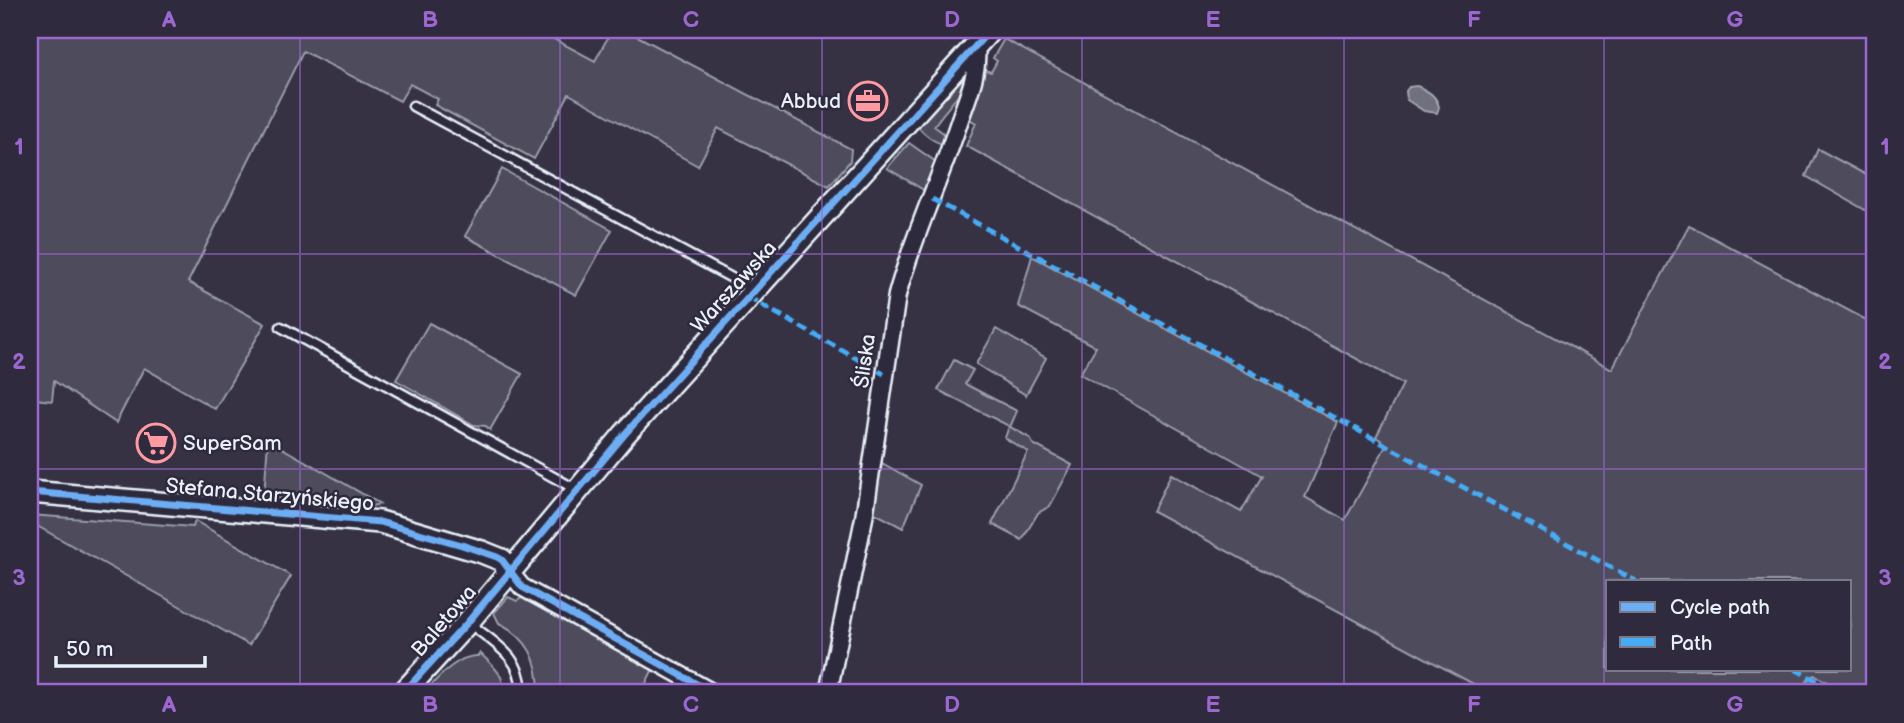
<svg xmlns="http://www.w3.org/2000/svg" width="1904" height="723" font-family="'Balsamiq Sans',sans-serif">
	<style>
		.green { fill: #4d4b5c; stroke: #9a9eaa; stroke-width: 2; fill-rule: evenodd }
		.water { fill: #70717f; stroke: #a0a4af; stroke-width: 2 }
		.lines { fill: none; stroke-linecap: round; stroke-linejoin: round }
		.service-casing { stroke: #e8f1f8; stroke-width: 13 }
		.minor-casing { stroke: #e8f1f8; stroke-width: 21 }
		.tertiary-casing { stroke: #e8f1f8; stroke-width: 26 }
		.service { stroke: #2f2a3d; stroke-width: 8 }
		.minor { stroke: #2f2a3d; stroke-width: 16 }
		.tertiary { stroke: #2f2a3d; stroke-width: 21 }
		.quiet { stroke: #46acf6; stroke-width: 5; stroke-dasharray: 10 5; stroke-linecap: butt }
		.cycleway-casing { stroke: #2f2a3d; stroke-width: 11 }
		.cycleway { stroke: #6dadf4; stroke-width: 7 }
		.grid { fill: none; stroke: #9c67d0; stroke-width: 2; stroke-opacity: 0.55 }
		.labels { text-anchor: middle; dominant-baseline: central; stroke-width: 5; stroke-linejoin: round; paint-order: stroke }
		.poi-label { font-size: 21px; fill: #e8f1f8; stroke: #2f2a3d; text-anchor: end }
		.street-label { font-size: 21px; fill: #e8f1f8; stroke: #2f2a3d }
		.neatline { fill: none; stroke: #9c67d0; stroke-width: 2.5 }
		.grid-label { font-size: 23px; text-anchor: middle; font-weight: bold; fill: #9c67d0 }
	</style>
	<rect width="100%" height="100%" fill="#363244"/>
	<filter id="ink" filterUnits="userSpaceOnUse"><feTurbulence type="fractalNoise" baseFrequency=".0143" numOctaves="2"/><feDisplacementMap in="SourceGraphic" scale="14" xChannelSelector="R" yChannelSelector="G"/><feConvolveMatrix kernelMatrix="1 2 1 2 8 2 1 2 1" color-interpolation-filters="sRGB"/></filter>
	<g filter="url(#ink)">
		<g class="green">
			<polygon points="30,30 537,30 595,61 612,30 626,30 851,149 850,161 829,186 718,128 698,166 569,94 534,159 435,105 438,99 410,84 400,101 303,51 188,282 265,324 215,409 144,368 116,423 54,381 52,401 35,399 37,378 30,377"/>
			<path d="M1004,39L1612,369L1689,225L1874,324V693H1848L1814,675L1807,681L1831,693H1490L1153,511L1171,474L1241,512L1262,476L1080,374L1096,347L1018,306L1032,256L1338,422L1305,497L1345,520L1387,444L1376,437L1403,384L966,146L976,123L966,117L985,70L991,72L997,61L993,58ZM1608,581H1850V669H1608Z"/>
			<path d="M965,74L968,77C962,95 944,110 934,126L946,135L947,139L944,144C935,143 925,135 919,128L920,124Z"/>
			<polygon points="909,143 936,162 927,192 887,168"/>
			<polygon points="1818,149 1874,179 1874,215 1806,176"/>
			<polygon points="502,169 612,230 576,295 465,236"/>
			<polygon points="429,323 522,374 490,430 486,426 474,425 396,380"/>
			<polygon points="996,329 1046,358 1026,395 976,364"/>
			<polygon points="954,360 973,370 965,384 1017,411 1010,427 1030,438 1033,444 1072,465 1050,506 1038,513 1022,540 992,524 1028,452 1005,438 1009,426 938,390"/>
			<polygon points="268,440 380,504 368,507 264,497"/>
			<polygon points="882,463 921,485 903,528 871,511"/>
			<polygon points="30,515 193,527 195,521 291,576 249,645 30,522"/>
			<path d="M508,597L517,601L522,598L653,669L641,693H539C539,661 529,638 499,623L494,613Z"/>
			<path d="M480,653C492,665 506,675 503,693H424C438,678 457,655 478,656Z"/>
		</g>
		<path class="water" d="M1417,86C1428,91 1436,95 1439,107L1437,113L1424,111L1407,100L1406,91L1409,87Z"/>
		<g class="lines">
			<defs>
				<g id="service">
					<polyline points="413,106 754,290"/>
					<polyline points="281,327 577,490"/>
					<path d="M468,622C492,642 524,657 521,693"/>
				</g>
				<g id="minor">
					<polyline points="509,571 522,587 713,693"/>
					<path d="M828,693L864,518L897,295C913,236 940,180 959,122C968,95 979,74 976,45"/>
				</g>
				<g id="tertiary">
					<polyline points="30,492 380,522 482,552 502,560 509,571"/>
					<polyline points="403,693 468,622 624,435 990,30"/>
				</g>
			</defs>
			<use href="#service" class="service-casing"/>
			<use href="#minor" class="minor-casing"/>
			<use href="#tertiary" class="tertiary-casing"/>
			<use href="#service" class="service"/>
			<use href="#minor" class="minor"/>
			<use href="#tertiary" class="tertiary"/>
			<g class="quiet">
				<polyline points="932,199 1636,581"/>
				<polyline points="748,297 884,374"/>
				<polyline points="1795,669 1839,693"/>
			</g>
			<defs>
				<g id="cycleway">
					<polyline points="30,492 380,522 462,545 497,557 502,560 522,587 713,693"/>
					<polyline points="403,693 468,622 624,435 990,30"/>
				</g>
			</defs>
			<use href="#cycleway" class="cycleway-casing"/>
			<use href="#cycleway" class="cycleway"/>
		</g>
	</g>
	<path class="grid" d="M300,30V693M560,30V693M822,30V693M1082,30V693M1344,30V693M1604,30V693M30,254H1874M30,469H1874"/>
	<defs>
		<symbol id="office-ring" viewBox="-11 -11 22 22"><circle r="9.5" fill="#2f2a3d" stroke="#ff9aa2" stroke-width="1.5"/><path d="M-6-3h4V-5.5h4V-3h4V5H-6ZM-1-4.5V-3h2v-1.5ZM-6 0V1H6V0Z" fill="#ff9aa2"/></symbol>
		<symbol id="supermarket-ring" viewBox="-11 -11 22 22"><circle r="9.5" fill="#2f2a3d" stroke="#ff9aa2" stroke-width="1.5"/><path d="M-6-5.5h2.5l.6 2H6L4.5 2H-2.5L-4.4-4H-6ZM-1.5 3.2a1.3 1.3 0 1 0 .1 0ZM3 3.2a1.3 1.3 0 1 0 .1 0Z" fill="#ff9aa2"/></symbol>
	</defs>
	<g fill-rule="evenodd">
		<use href="#office-ring" x="846" y="79" width="44" height="44"/>
		<use href="#supermarket-ring" x="134" y="421" width="44" height="44"/>
	</g>
	<g class="labels">
		<g class="poi-label">
			<text x="841" y="101">Abbud</text>
			<text x="183" y="443" text-anchor="start">SuperSam</text>
		</g>
		<g class="street-label">
			<text transform="translate(734 287) rotate(-48)">Warszawska</text>
			<text transform="translate(865 361) rotate(-82)">Śliska</text>
			<text transform="translate(270 495) rotate(5)">Stefana Starzyńskiego</text>
			<text transform="translate(444 621) rotate(-49)">Baletowa</text>
		</g>
	</g>
	<rect width="1904" height="723" fill="none" stroke="#2f2a3d" stroke-width="77"/>
	<rect x="1606" y="580" width="245" height="91" fill="#2f2a3d" stroke="#797a88" stroke-width="2"/>
	<rect x="1620" y="602" width="35" height="10" fill="#6dadf4" stroke="#797a88" stroke-width="2"/>
	<text x="1670" y="614" font-size="21" fill="#e8f1f8">Cycle path</text>
	<rect x="1620" y="637" width="35" height="10" fill="#46acf6" stroke="#797a88" stroke-width="2"/>
	<text x="1670" y="650" font-size="21" fill="#e8f1f8">Path</text>
	<path d="M56 656v10h149v-10" fill="none" stroke="#e8f1f8" stroke-width="3.5"/>
	<text x="66" y="656" font-size="21" fill="#e8f1f8" stroke="#2f2a3d" stroke-width="5" paint-order="stroke">50 m</text>
	<rect x="38" y="38" width="1828" height="646" class="neatline"/>
	<g class="grid-label">
		<text x="169" y="27">A</text>
		<text x="430" y="27">B</text>
		<text x="691" y="27">C</text>
		<text x="952" y="27">D</text>
		<text x="1213" y="27">E</text>
		<text x="1474" y="27">F</text>
		<text x="1735" y="27">G</text>
		<text x="19" y="154">1</text>
		<text x="1885" y="154">1</text>
		<text x="19" y="369">2</text>
		<text x="1885" y="369">2</text>
		<text x="19" y="585">3</text>
		<text x="1885" y="585">3</text>
		<text x="169" y="712">A</text>
		<text x="430" y="712">B</text>
		<text x="691" y="712">C</text>
		<text x="952" y="712">D</text>
		<text x="1213" y="712">E</text>
		<text x="1474" y="712">F</text>
		<text x="1735" y="712">G</text>
	</g>
</svg>
